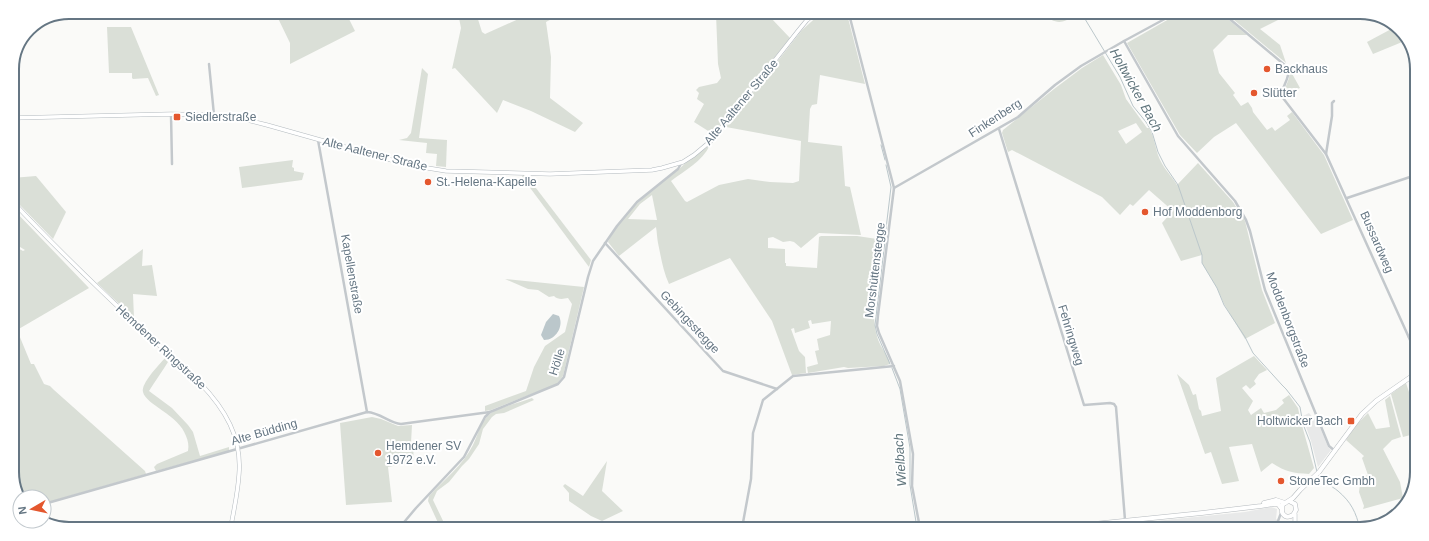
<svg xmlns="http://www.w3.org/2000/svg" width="1429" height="541" font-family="Helvetica,sans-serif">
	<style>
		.built { fill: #e8e9e9 }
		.green { fill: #dadfd7; fill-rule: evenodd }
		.water { fill: #bbc7cb }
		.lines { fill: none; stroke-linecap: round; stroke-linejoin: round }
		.stream { stroke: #bbc7cb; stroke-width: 1 }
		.secondary-casing { stroke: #b3babf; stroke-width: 4.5 }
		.primary-casing { stroke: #b5babe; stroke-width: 5 }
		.street { stroke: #c3c8cc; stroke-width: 2.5 }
		.secondary { stroke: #fff; stroke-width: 3.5 }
		.primary { stroke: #fff; stroke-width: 4 }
		.poi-dot { fill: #e4572e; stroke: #fff; stroke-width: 1.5 }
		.labels { text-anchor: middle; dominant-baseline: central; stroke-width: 4; stroke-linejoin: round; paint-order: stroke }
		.poi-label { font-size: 12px; fill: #657683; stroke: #fff; text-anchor: start }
		.street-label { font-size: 12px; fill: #657683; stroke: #fff }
		.water-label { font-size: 13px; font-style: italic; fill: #60757c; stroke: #fff }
		.rim { fill: none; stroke: #657683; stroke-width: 2 }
	</style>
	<rect width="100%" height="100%" fill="#fafaf8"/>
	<g class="built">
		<polygon points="1309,413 1314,419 1316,418 1328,447 1331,450 1318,467 1311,441 1305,424 1303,416"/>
		<polygon points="1271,507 1277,509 1276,519 1280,522 1277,529 1085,528 1245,512"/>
	</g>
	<g class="green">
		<polygon points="275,12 346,13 355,31 290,64 290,43"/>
		<polygon points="458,13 476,13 482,32 485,34 523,17 521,13 563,13 546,22 551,57 550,98 583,123 575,132 531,111 503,100 497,113 455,68 452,69 461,28"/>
		<polygon points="716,14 744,14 771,18 790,38 713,134 694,122 704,104 697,99 699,93 696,90 699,87 717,83 721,78 718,64"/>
		<path d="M820,14H847L865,84L820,75L817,104L812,105L810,109L808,142L842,146L845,186L850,187L861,235L819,233L801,248L794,242L790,241L783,242L773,237L768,238V248L785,249V263H786V266L817,268L819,237L821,236H857L884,240L874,318C875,327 876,336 880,344C883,351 889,356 890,364L884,366L848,368L844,367L808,373L807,367L818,364L815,351L819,350L817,339L830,335L831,321L812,324L811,320L808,321L810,328L795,333L794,328L791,329L799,351L805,357L806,373L792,375L772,321L730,258L669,284C663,271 661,257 658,243C657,238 657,233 656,227L619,256L608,242C622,211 653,190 679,169C688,160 699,153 710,145C702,162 685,170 671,181L685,201L687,202L719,185L748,179L770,182L793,183L799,181L801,141L726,127L802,30ZM652,195L657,220L628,219L640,204Z"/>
		<path d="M1039,14H1077C1057,27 1058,22 1039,14Z"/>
		<polygon points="1176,15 1223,15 1247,35 1228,35 1213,50 1219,73 1235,93 1233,95 1241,106 1248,102 1252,108 1253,112 1267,130 1272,127 1275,131 1290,120 1287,116 1292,112 1324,155 1353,220 1321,234 1236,123 1214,137 1197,153 1180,135 1127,43"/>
		<polygon points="1228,15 1288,15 1260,29 1280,45 1286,63"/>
		<polygon points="107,27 131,27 159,95 156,96 148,78 133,79 132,78 132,73 109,73"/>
		<polygon points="1395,27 1405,34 1407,40 1373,54 1367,42"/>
		<path d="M1103,55L1121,85L1126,99L1147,128H1149C1154,136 1155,146 1158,155C1162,167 1171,175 1177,185L1198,163L1233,202L1245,221L1262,290L1275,323L1245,339L1224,304L1217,288L1202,263V255L1181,261L1162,223L1173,211L1149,190L1133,206L1130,204L1120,215L1102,197L1012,150L1008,152L1002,133L1003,130L1054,89L1082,68ZM1136,123L1142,132L1126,144L1118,131Z"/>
		<polygon points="422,68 428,74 419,138 447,140 446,167 436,166 437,154 426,153 427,143 399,140 407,138 411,133"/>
		<polygon points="1290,70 1300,88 1283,94 1289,78"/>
		<polygon points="293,160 292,167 294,168 294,171 304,173 302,180 242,188 239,167"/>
		<polygon points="523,175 526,175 591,260 589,267 522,177"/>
		<polygon points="36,176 66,212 53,239 12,197 12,178"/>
		<polygon points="12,208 89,288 17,330 31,364 34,364 44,384 50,386 54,390 145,471 146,474 45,503 44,497 20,497 12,476 12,245 23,251 25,250 12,242"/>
		<polygon points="143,249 142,266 152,265 157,296 133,294 134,318 97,283"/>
		<path d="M505,279L584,287L563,376L557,384L491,410L485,411V406L526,391L534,367L545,346L565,332L572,304L568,298C563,299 558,300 554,296L549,297L538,290L528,289Z"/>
		<path d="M1254,356L1267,370L1259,374L1254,381L1256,384L1250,389L1246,385L1242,388L1253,401L1248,410L1251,415L1261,408L1264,413L1276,410L1284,403L1282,400L1289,395L1298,408L1301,422L1314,468L1309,474C1293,473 1286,472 1272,463L1261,472L1252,444L1229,447L1239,481L1222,484L1211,452L1205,454L1177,374L1189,385L1193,395L1196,394L1199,409L1201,411L1202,416L1221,411L1216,378Z"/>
		<path d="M165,358L168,362C162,372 155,381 149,391L172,408L188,425L193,432L200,456L229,447V451L156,471L154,467L157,464L188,451C189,445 188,441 186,436C179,415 146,405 143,392C141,383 159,365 165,358Z"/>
		<polygon points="1406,383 1414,407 1414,434 1403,437 1391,394"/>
		<polygon points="1390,396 1401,437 1392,440 1383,449 1400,482 1403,498 1363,509 1364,506 1359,492 1361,478 1368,475 1362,458 1364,456 1346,440 1356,425 1368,413 1376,429 1390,427 1385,400"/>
		<path d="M532,398L534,400L504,413L496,414L492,417L483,429L479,444L469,459L462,466L449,482L437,491L433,500L446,527H440L428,501L429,496C444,480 463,465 473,445C478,435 481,420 491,413C503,406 519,403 532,398Z"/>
		<polygon points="372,417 381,419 398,426 412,425 411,443 414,443 413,462 388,467 392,502 346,505 340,423"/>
		<polygon points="607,461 602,491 623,511 602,521 591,516 569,501 569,493 563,486 565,484 583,496"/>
	</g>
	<path class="water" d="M553,314L559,316C564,326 556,340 544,340L541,335L546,322Z"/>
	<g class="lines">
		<g class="stream">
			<polyline points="1082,14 1120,77 1133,106 1146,122 1152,132 1158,152 1165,166 1178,185 1202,255 1202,263 1217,288 1224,305 1245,337 1253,353 1282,385 1286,389 1300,407 1303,424 1310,442 1317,472"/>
			<polyline points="881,145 885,160"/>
			<polyline points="885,237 891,187 886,165"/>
			<polyline points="885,241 875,325 877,334 890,364"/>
			<polyline points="892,368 900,389 910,448 910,485 917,528"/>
			<path d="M1318,475C1322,483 1331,485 1338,491C1351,502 1356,512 1360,529"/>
		</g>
		<defs>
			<g id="secondary">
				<polyline points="12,118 171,114 214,115 243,119 267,125 409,165 446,171 550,174 652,170 662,168 683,162 694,155 712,140 798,31 807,20 815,14"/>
				<path d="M12,201C72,265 136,324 200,383C225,409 242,437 239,474C238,492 234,509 231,526"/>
				<polyline points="1293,529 1295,523 1295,514"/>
			</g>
			<g id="primary">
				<path d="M1289,501L1295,504L1296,510L1293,515C1288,518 1284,517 1282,512V505L1293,498L1300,490L1319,472L1362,414L1376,401L1415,374"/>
				<polyline points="1264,503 1276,500 1285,503"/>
				<polyline points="1054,528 1202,513 1261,506 1274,504 1278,504 1281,508"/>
			</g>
		</defs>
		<use href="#secondary" class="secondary-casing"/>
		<use href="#primary" class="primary-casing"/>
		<g class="street">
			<path d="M623,13C633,17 641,16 652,13"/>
			<polyline points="753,14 764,15 775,14"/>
			<polyline points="849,14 894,188 878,315 877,326 879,333 900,381 913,454 912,486 920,528"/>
			<polyline points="1172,15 1124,41 1178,136 1235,201 1246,220 1250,231 1265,290 1329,446 1335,451"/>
			<path d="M1225,15L1287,67C1292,79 1279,87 1283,98L1326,154L1415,351"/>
			<polyline points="209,64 214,115"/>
			<polyline points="171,114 172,164"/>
			<polyline points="999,129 1084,405 1110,403 1114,404 1116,407 1125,520"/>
			<polyline points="318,140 367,412"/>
			<polyline points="1326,154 1332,116 1332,103 1334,101"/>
			<polyline points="894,188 1018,117 1055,85 1081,66 1124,41"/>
			<polyline points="1347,198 1410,177 1414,176 1416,178"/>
			<polyline points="605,243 723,371 777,389"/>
			<polyline points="1409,337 1415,335"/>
			<polyline points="1413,473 1414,480"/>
			<path d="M44,504L367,412C381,413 389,423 401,424L490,412"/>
			<polyline points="400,527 416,508 464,457 485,417 490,412 558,384 564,377 588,277 593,261 617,226 637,202 678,169 682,162"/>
			<polyline points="742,528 751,479 753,433 763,400 793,376 894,366"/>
			<polyline points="1275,529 1281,513"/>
		</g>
		<use href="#secondary" class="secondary"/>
		<use href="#primary" class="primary"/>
	</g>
	<g class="poi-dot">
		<circle cx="1267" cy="69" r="4"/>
		<circle cx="1254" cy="93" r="4"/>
		<rect x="173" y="113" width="8" height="8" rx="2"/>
		<circle cx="428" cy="182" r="4"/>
		<circle cx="1145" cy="212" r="4"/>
		<rect x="1347" y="417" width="8" height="8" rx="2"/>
		<circle cx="378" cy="453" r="4"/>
		<circle cx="1281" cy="481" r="4"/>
	</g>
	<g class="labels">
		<g class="poi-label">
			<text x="1275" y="69">Backhaus</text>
			<text x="1262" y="93">Slütter</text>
			<text x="185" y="117">Siedlerstraße</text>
			<text x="436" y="182">St.-Helena-Kapelle</text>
			<text x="1153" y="212">Hof Moddenborg</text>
			<text x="1343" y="421" text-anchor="end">Holtwicker Bach</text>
			<text x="386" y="446">Hemdener SV<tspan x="386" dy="14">1972 e.V.</tspan></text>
			<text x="1289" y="481">StoneTec Gmbh</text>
		</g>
		<g class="street-label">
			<text transform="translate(741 102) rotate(-50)">Alte Aaltener Straße</text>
			<text transform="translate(995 118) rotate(-33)">Finkenberg</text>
			<text transform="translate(375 154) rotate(14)">Alte Aaltener Straße</text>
			<text transform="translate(1377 242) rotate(66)">Bussardweg</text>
			<text transform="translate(875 270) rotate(-83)">Morshüttenstegge</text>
			<text transform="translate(352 274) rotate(80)">Kapellenstraße</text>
			<text transform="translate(1288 320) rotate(69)">Moddenborgstraße</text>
			<text transform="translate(690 322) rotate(47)">Gebingsstegge</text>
			<text transform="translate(1071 335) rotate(73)">Fehringweg</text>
			<text transform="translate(161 347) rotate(43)">Hemdener Ringstraße</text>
			<text transform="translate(557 362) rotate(-72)">Hölle</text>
			<text transform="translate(264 432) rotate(-16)">Alte Büdding</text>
		</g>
		<g class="water-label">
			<text transform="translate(1136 90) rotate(61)">Holtwicker Bach</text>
			<text transform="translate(900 460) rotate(-94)">Wielbach</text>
		</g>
	</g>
	<path d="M0 0H1429V541H0ZM69 19H1360A50 50 0 0 1 1410 69V472A50 50 0 0 1 1360 522H69A50 50 0 0 1 19 472V69A50 50 0 0 1 69 19Z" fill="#fff" fill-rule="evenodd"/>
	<path class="rim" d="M69 19H1360A50 50 0 0 1 1410 69V472A50 50 0 0 1 1360 522H69A50 50 0 0 1 19 472V69A50 50 0 0 1 69 19Z"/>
	<g transform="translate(32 509) rotate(261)"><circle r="19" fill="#ffffff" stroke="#c1c8cd"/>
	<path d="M0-3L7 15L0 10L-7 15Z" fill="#e4572e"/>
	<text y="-6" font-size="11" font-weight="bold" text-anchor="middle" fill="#657683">N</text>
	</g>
</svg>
